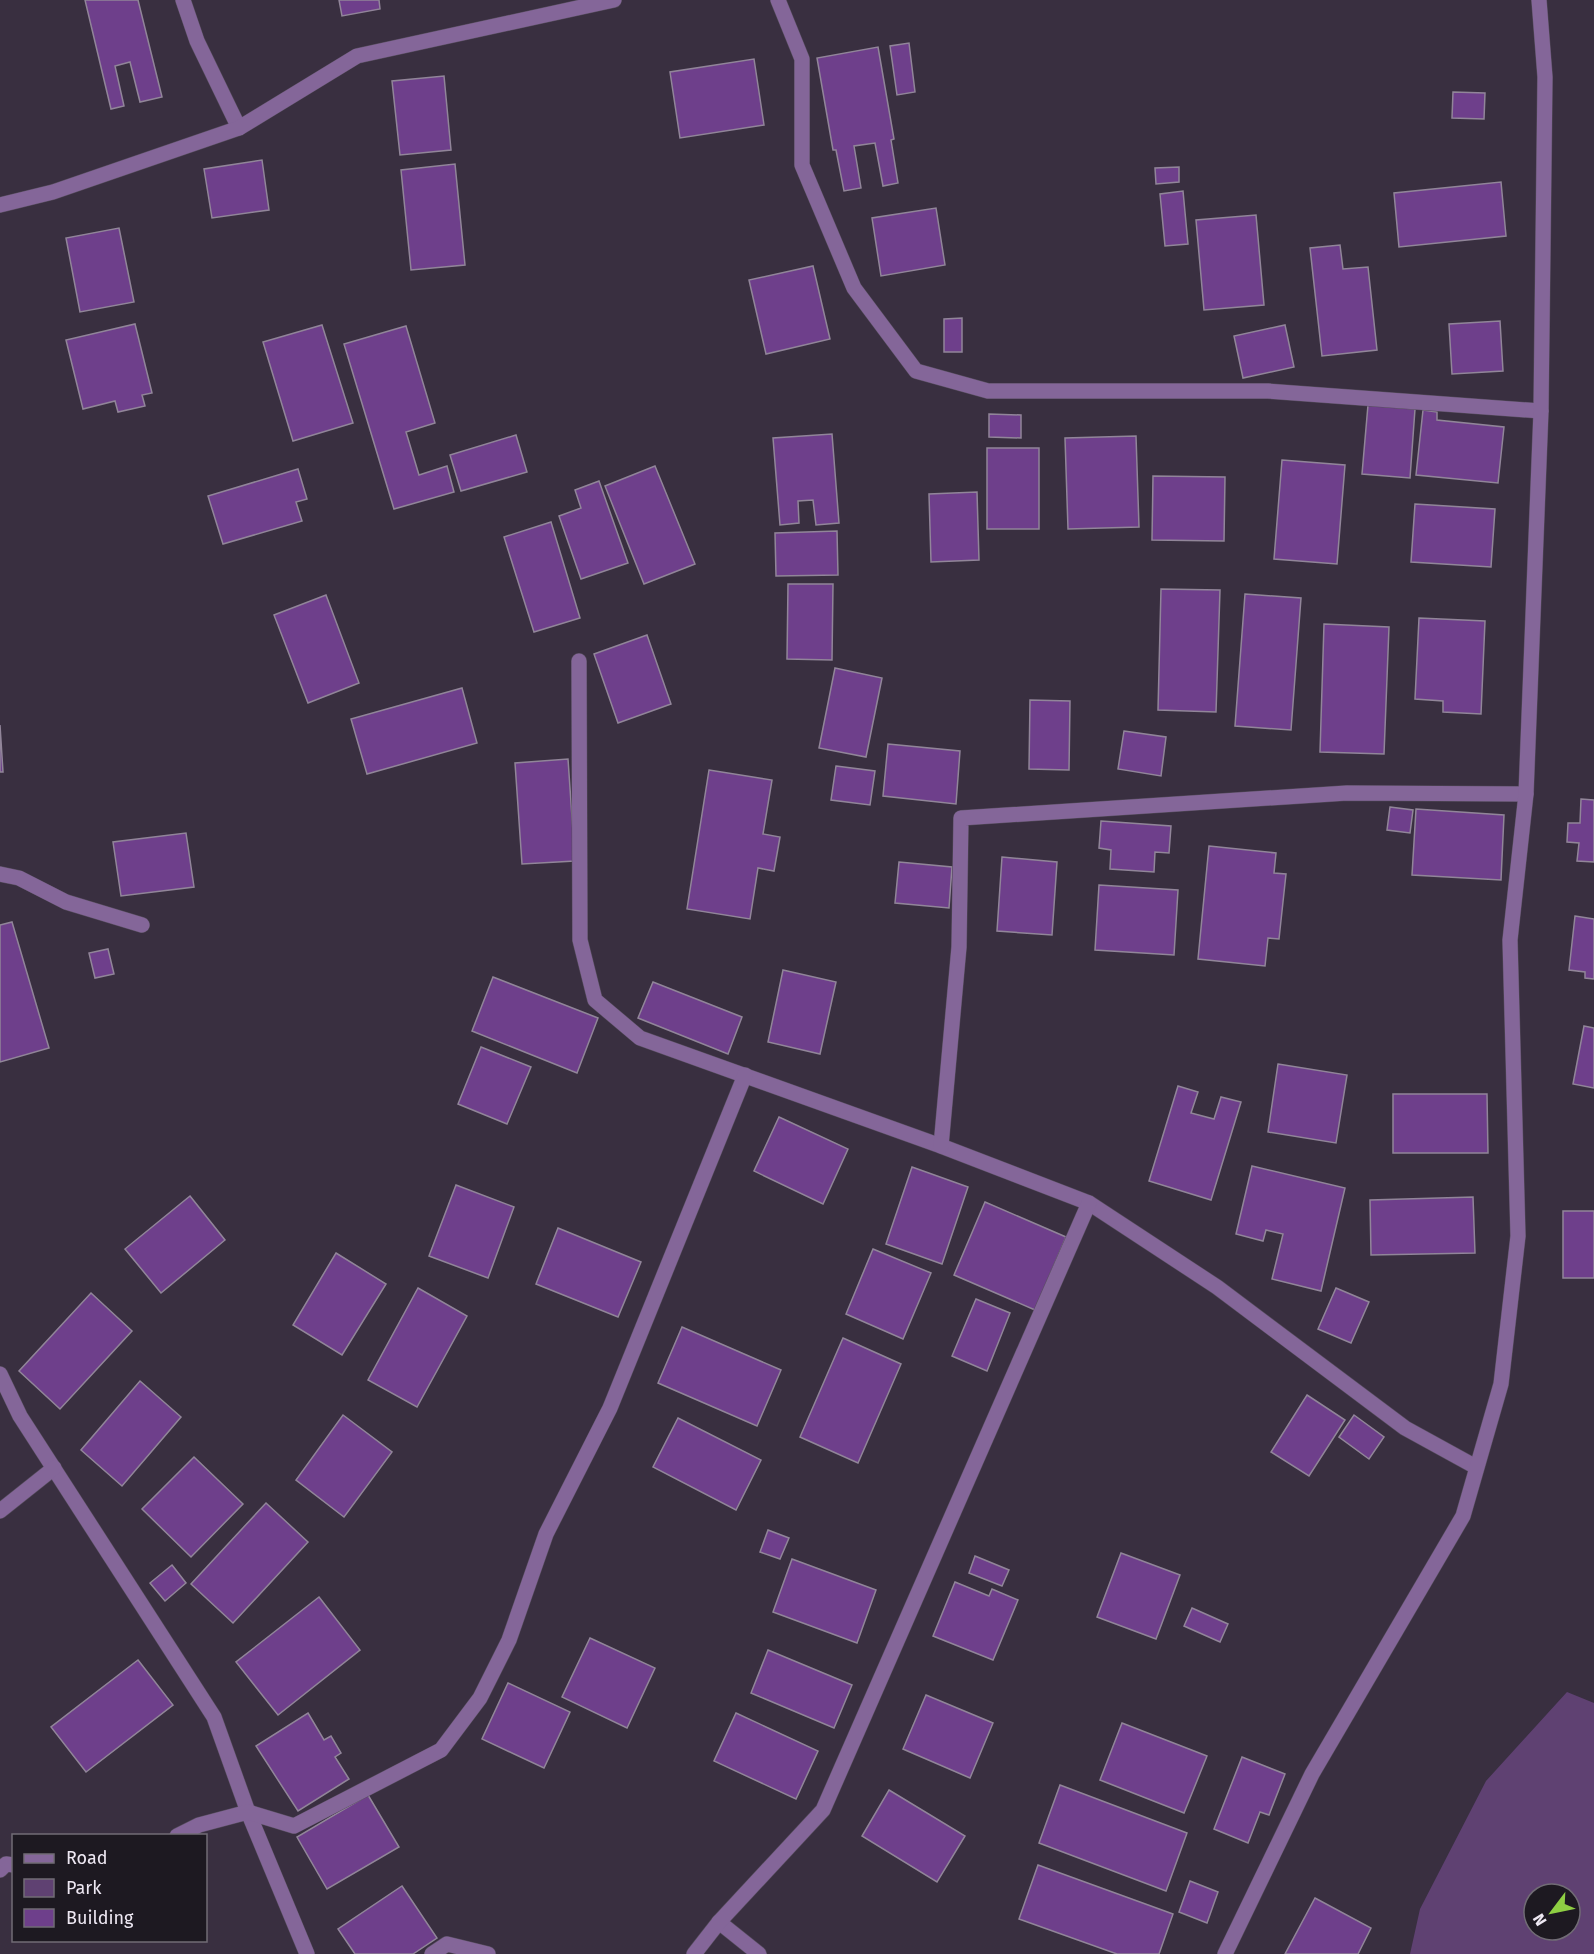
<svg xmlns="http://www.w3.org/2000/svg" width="1594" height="1954" font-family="'Fira Sans',sans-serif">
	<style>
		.green { fill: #5f4172; fill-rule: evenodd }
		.building { fill: #6e3f8b; stroke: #918599; stroke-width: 1.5 }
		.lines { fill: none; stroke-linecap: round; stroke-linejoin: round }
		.minor-casing { stroke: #564d5d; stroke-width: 16 }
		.minor { stroke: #846699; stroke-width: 15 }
	</style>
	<rect width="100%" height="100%" fill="#392f40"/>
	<path class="green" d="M1567,1692L1594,1703V1954H1410L1420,1909L1486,1781ZM1534,1894H1570V1930H1534Z"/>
	<g class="building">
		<polygon points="85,0 138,0 162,97 140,102 130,62 115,66 124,106 111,109"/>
		<polygon points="339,0 379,0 380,9 342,16"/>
		<polygon points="909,43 915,92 897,95 890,46"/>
		<polygon points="878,47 894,139 891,140 898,183 883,186 875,143 854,146 861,188 844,191 836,150 833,150 817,58"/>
		<polygon points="754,59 764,125 680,138 670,72"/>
		<polygon points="444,76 451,150 400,155 392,81"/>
		<polygon points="1453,92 1485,93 1484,119 1452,118"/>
		<polygon points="262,160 269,210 212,218 204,169"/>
		<polygon points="455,164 465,265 411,270 401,170"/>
		<polygon points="1179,167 1179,182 1156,184 1155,168"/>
		<polygon points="1501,182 1506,236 1399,247 1394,193"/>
		<polygon points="1183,191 1188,244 1165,246 1160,194"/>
		<polygon points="936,208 945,265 881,276 872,218"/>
		<polygon points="1256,215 1264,305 1204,310 1196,220"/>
		<polygon points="119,228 134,302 80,312 66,238"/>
		<polygon points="1340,245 1343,269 1368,267 1377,350 1322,356 1310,248"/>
		<polygon points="813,266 830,339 766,354 749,280"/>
		<polygon points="962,318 962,352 944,352 944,319"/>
		<polygon points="1500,321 1503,371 1452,374 1449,324"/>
		<polygon points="135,324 152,393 142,395 145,406 118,412 115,401 83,409 66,340"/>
		<polygon points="322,325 353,423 293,441 263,342"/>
		<polygon points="1285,325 1294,367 1243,378 1234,336"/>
		<polygon points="406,326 435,423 406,432 419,475 447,466 454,492 394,509 344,344"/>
		<polygon points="1368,405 1415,409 1410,478 1362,474"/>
		<polygon points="1423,410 1437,412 1437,420 1504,427 1498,483 1416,475"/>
		<polygon points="989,414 1021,415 1021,438 989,437"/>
		<polygon points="832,434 839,523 816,525 813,500 798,501 799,523 780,525 773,438"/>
		<polygon points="516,435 527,472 461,491 450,455"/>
		<polygon points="1136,436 1139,527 1068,529 1065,438"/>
		<rect x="987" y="448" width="52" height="81"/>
		<polygon points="1282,460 1345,465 1337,564 1274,559"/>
		<polygon points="655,466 695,564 644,584 605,486"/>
		<polygon points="298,469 307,499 296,502 302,521 223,544 208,496"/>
		<polygon points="1153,476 1225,477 1224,541 1152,540"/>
		<polygon points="599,481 628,563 581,579 559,516 581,508 575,490"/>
		<polygon points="977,492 979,560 931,562 929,494"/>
		<polygon points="1415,504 1495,509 1491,567 1411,562"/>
		<polygon points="551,522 580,618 534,632 504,537"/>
		<polygon points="837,531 838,575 776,576 775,533"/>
		<polygon points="788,584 833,584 832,660 787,659"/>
		<polygon points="1161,589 1220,590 1216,712 1158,710"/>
		<polygon points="1245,594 1301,598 1291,730 1235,726"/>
		<polygon points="326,595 359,683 308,703 274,615"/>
		<polygon points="1419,618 1485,621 1481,714 1443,712 1443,701 1415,699"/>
		<polygon points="1324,624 1389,627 1384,754 1320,752"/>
		<polygon points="647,635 671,704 618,723 594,654"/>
		<polygon points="835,668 882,678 866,757 819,748"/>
		<polygon points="462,688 477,743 367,774 351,719"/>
		<polygon points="1030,700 1070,701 1069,770 1029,769"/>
		<polygon points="0,725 3,772 0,772"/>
		<polygon points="1124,731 1166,737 1161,776 1118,769"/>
		<polygon points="888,744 960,751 956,804 883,796"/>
		<polygon points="568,759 575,861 522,864 515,763"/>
		<polygon points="836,766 875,771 870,805 831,800"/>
		<polygon points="709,770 772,780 763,834 780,837 774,871 758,868 750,919 687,909"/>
		<polygon points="1581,799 1594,800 1594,862 1577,861 1579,843 1567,842 1568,823 1580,823"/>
		<polygon points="1390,807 1413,810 1410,833 1387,830"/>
		<polygon points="1416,809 1504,815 1501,880 1412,875"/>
		<polygon points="1101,821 1171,826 1169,853 1155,852 1154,872 1110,869 1111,850 1099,848"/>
		<polygon points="186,833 194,887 121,896 113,842"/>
		<polygon points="1209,846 1276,853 1274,873 1286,874 1279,939 1268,938 1265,966 1198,959"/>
		<polygon points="1002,857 1057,862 1052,935 997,931"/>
		<polygon points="899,862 952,867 949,908 895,903"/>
		<polygon points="1099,885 1178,890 1174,955 1095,950"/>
		<polygon points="1575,916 1594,919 1594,979 1585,978 1585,972 1569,970"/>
		<polygon points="12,922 49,1048 0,1062 0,925"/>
		<polygon points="108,949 114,974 95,978 89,953"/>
		<polygon points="783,970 836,982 820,1054 768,1042"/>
		<polygon points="493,977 598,1018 577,1073 472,1031"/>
		<polygon points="653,982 742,1017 728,1054 638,1018"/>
		<polygon points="1584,1026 1594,1028 1594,1088 1573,1084"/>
		<polygon points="481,1047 531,1067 507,1124 458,1104"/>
		<polygon points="1278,1064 1347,1075 1336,1143 1268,1132"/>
		<polygon points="1178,1086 1198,1092 1191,1113 1214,1119 1221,1097 1241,1102 1211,1200 1149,1181"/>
		<polygon points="1393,1094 1487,1094 1488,1153 1393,1153"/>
		<polygon points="779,1117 848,1149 823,1204 754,1171"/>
		<polygon points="1252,1166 1345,1188 1321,1291 1272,1279 1283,1234 1266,1230 1263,1241 1236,1234"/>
		<polygon points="912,1167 968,1187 942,1264 886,1244"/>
		<polygon points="456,1185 514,1207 488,1278 429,1256"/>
		<polygon points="190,1196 225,1240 161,1293 125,1249"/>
		<polygon points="1473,1197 1475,1253 1371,1255 1370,1200"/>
		<polygon points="985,1202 1066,1237 1035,1310 954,1275"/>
		<rect x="1563" y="1211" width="31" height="67"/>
		<polygon points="558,1228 641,1262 618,1317 536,1284"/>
		<polygon points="873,1249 931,1273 903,1339 846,1314"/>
		<polygon points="336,1253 386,1284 342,1355 293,1325"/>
		<polygon points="418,1288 467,1316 417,1407 368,1380"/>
		<polygon points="1336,1288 1369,1302 1351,1343 1318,1329"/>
		<polygon points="91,1293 132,1331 60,1409 19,1371"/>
		<polygon points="976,1299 1010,1313 987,1371 952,1356"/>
		<polygon points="682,1327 781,1370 757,1426 658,1383"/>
		<polygon points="843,1338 901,1364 858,1463 800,1437"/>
		<polygon points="140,1381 181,1417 122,1486 81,1450"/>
		<polygon points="1307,1395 1345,1420 1309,1476 1271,1452"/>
		<polygon points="343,1415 392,1452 344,1517 296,1480"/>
		<polygon points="1354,1415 1384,1437 1369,1459 1339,1437"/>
		<polygon points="678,1418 761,1460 736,1510 653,1467"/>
		<polygon points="194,1457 243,1504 191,1557 142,1509"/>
		<polygon points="266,1503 308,1542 233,1623 191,1584"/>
		<polygon points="768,1530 789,1538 780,1559 760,1552"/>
		<polygon points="1121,1553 1180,1575 1156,1639 1097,1617"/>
		<polygon points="975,1556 1009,1570 1002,1586 969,1573"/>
		<polygon points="792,1559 876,1590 857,1643 773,1612"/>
		<polygon points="172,1565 186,1583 165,1601 150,1583"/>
		<polygon points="955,1582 989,1596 992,1589 1018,1600 993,1660 933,1636"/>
		<polygon points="319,1597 360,1650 278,1715 236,1662"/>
		<polygon points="1192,1608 1228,1624 1220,1642 1184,1626"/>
		<polygon points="590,1638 655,1668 627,1728 562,1697"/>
		<polygon points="768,1650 852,1685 834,1728 751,1693"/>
		<polygon points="138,1660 173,1705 86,1772 51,1727"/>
		<polygon points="508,1683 570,1712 544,1768 482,1739"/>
		<polygon points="926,1695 993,1723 970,1778 903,1749"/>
		<polygon points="308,1713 324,1740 331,1736 341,1753 335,1757 349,1779 298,1811 256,1746"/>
		<polygon points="736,1713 818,1751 796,1799 714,1761"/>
		<polygon points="1122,1723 1207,1756 1184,1813 1100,1780"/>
		<polygon points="1242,1757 1285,1774 1269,1815 1260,1812 1248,1843 1214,1829"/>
		<polygon points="1060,1785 1187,1833 1166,1891 1039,1843"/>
		<polygon points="889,1790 965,1836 937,1882 862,1836"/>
		<polygon points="368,1795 399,1847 327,1889 297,1837"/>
		<polygon points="1038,1865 1173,1914 1159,1954 1117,1954 1019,1919"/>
		<polygon points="1190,1881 1218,1892 1207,1923 1179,1912"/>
		<polygon points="402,1886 437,1938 413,1954 355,1954 338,1929"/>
		<polygon points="1315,1898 1371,1928 1358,1954 1285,1954"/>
	</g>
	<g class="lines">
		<defs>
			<g id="minor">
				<polyline points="183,0 197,41 239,128"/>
				<polyline points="778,0 802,59 802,165 854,288 916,371 988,391 1268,391 1541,411"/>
				<polyline points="0,205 53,192 239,128 357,56 614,0"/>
				<polyline points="579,661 580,940 595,1000 640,1038 941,1146 1089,1203 1217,1287 1405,1428 1476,1467"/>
				<polyline points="0,874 19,878 66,902 142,925"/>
				<polyline points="941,1146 959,947 961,818 1347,793 1526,794"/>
				<polyline points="0,1374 20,1416 214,1717 248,1812 307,1954"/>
				<polyline points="0,1511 54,1468"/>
				<polyline points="177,1836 199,1825 248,1812 294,1826 441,1750 480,1698 509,1640 546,1534 610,1408 745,1075"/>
				<polyline points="0,1870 6,1864 14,1865"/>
				<polyline points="719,1922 759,1954"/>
				<polyline points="432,1954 447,1944 488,1954"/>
				<polyline points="694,1954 719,1922 823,1810 1089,1203"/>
				<polyline points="1225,1954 1312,1774 1463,1516 1501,1384 1518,1236 1510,940 1526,794 1541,411 1545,77 1539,0"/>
			</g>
		</defs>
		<use href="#minor" class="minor-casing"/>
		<use href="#minor" class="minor"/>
	</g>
	<rect x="12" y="1834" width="195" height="108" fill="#1d1921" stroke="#716c75" stroke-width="1.5"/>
	<rect x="24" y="1854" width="30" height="9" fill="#846699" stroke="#716c75" stroke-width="1.5"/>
	<text x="66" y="1864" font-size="18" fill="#eee8f3">Road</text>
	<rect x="24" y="1879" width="30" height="18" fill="#5f4172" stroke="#716c75" stroke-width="1.5"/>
	<text x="66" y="1894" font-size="18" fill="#eee8f3">Park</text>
	<rect x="24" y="1909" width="30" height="18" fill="#6e3f8b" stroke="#716c75" stroke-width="1.5"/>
	<text x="66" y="1924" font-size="18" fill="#eee8f3">Building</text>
	<g transform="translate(1552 1912) rotate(238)"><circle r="28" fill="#1d1921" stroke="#716c75" stroke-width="1.5"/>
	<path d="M0-4.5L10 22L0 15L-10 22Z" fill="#8ece43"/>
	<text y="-9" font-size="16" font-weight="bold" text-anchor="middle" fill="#eee8f3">N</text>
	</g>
</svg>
